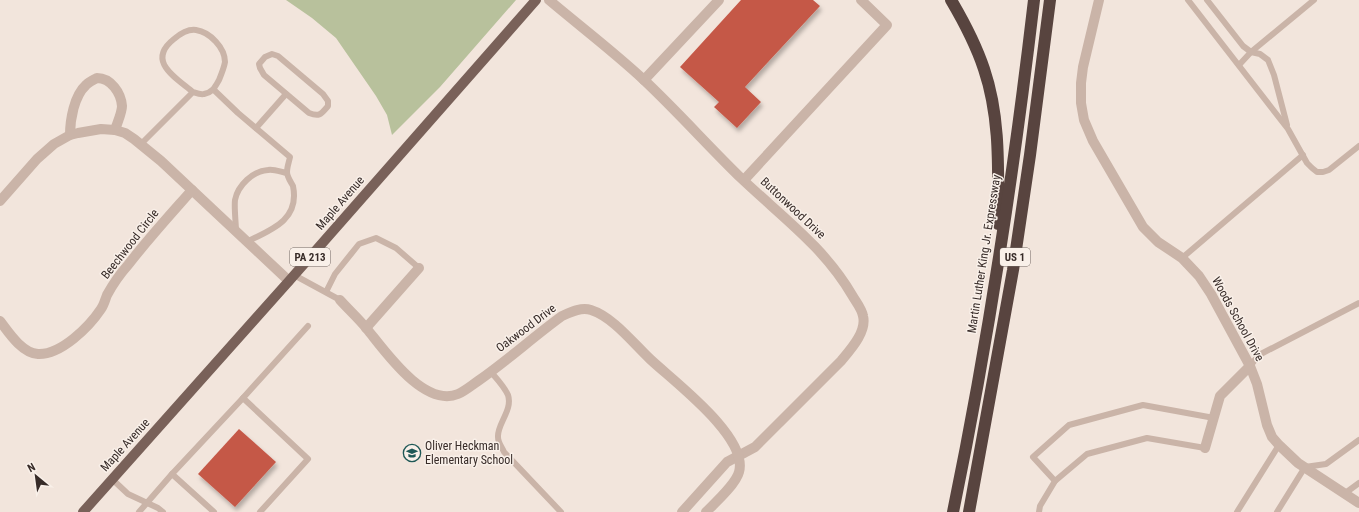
<svg xmlns="http://www.w3.org/2000/svg" width="1359" height="512" font-family="'Roboto Condensed',sans-serif">
	<style>
		.green { fill: #b8c19c }
		.building { fill: #c55847; filter: url(#shadow) }
		.lines { fill: none; stroke-linecap: round; stroke-linejoin: round }
		.lane { stroke: #cab4a8; stroke-width: 6 }
		.street { stroke: #cab4a8; stroke-width: 10 }
		.primary { stroke: #796159; stroke-width: 10 }
		.highway { stroke: #58443f; stroke-width: 12 }
		.labels { text-anchor: middle; dominant-baseline: central; stroke-width: 3; stroke-linejoin: round; paint-order: stroke }
		.shield { fill: #f9f0e9; stroke: #716662; stroke-width: 1 }
		.shield-label { font-size: 11px; font-weight: bold; fill: #372b28 }
		.street-label { font-size: 12px; fill: #372b28; stroke: #f9f0e9 }
		.poi-label { font-size: 12px; fill: #372b28; stroke: #f9f0e9; text-anchor: start }
	</style>
	<defs>
		<filter id="shadow"><feDropShadow dx="2" dy="4" stdDeviation="2" flood-color="#0004"/></filter>
	</defs>
	<rect width="100%" height="100%" fill="#f2e5dc"/>
	<polygon class="green" points="286,0 516,0 440,87 392,135 387,115 376,96 336,38 312,18"/>
	<g class="building">
		<polygon points="741,0 813,0 820,6 745,87 761,102 737,128 714,107 719,102 680,67"/>
		<polygon points="239,429 276,462 235,507 198,474"/>
	</g>
	<g class="lines">
		<g class="lane">
			<polyline points="1188,0 1288,129 1307,163 1312,168 1317,172 1323,172 1329,170 1359,146"/>
			<polyline points="1207,0 1243,46 1251,52 1260,54 1268,60 1274,75 1287,125"/>
			<path d="M272,54L278,56L323,94L328,101V106C321,114 320,117 309,113L264,75L260,68L259,64L265,57Z"/>
			<polyline points="1239,65 1251,52 1314,0"/>
			<path d="M214,90L238,113L290,157C289,162 287,167 287,172C287,177 291,182 293,186C300,220 271,230 246,242"/>
			<polyline points="256,128 286,94"/>
			<path d="M141,144L193,92C196,93 201,95 204,94C213,92 215,87 219,80C221,75 224,68 225,62C225,48 210,32 196,30C189,29 180,34 174,39C146,61 175,77 193,92"/>
			<path d="M236,232C236,223 234,208 235,200C238,185 253,171 268,170C274,169 281,172 287,173"/>
			<polyline points="1182,258 1303,155"/>
			<polyline points="294,275 340,300"/>
			<polyline points="326,292 335,274 359,244 376,238 396,248 419,268"/>
			<polyline points="1250,366 1259,355 1359,303"/>
			<path d="M491,372C497,379 504,386 508,395C513,410 497,424 498,437C498,443 502,447 504,452L561,512"/>
			<polyline points="1205,448 1147,438 1087,454 1055,481 1033,457 1069,425 1143,405 1214,418"/>
			<polyline points="112,479 128,494 158,508 163,512"/>
			<polyline points="1344,494 1359,483"/>
			<polyline points="139,512 172,474"/>
			<polyline points="214,512 172,474 243,398"/>
			<polyline points="260,512 308,459 243,398 308,326"/>
			<polyline points="1039,512 1040,506 1055,481"/>
			<polyline points="1237,512 1279,445"/>
			<polyline points="1277,512 1305,467 1326,464 1359,440"/>
		</g>
		<g class="street">
			<path d="M549,0C581,27 614,52 644,80C678,112 709,147 742,179C782,217 824,247 852,295C856,302 862,309 863,316C867,332 850,350 841,361L755,447L727,462L682,512"/>
			<polyline points="1099,0 1083,67 1081,83 1081,103 1084,120 1093,141 1143,227 1158,242 1182,258 1199,276 1211,294 1250,366 1257,384 1267,425 1272,437 1279,445 1298,463 1359,503"/>
			<polyline points="644,80 719,0"/>
			<path d="M70,135C70,120 74,96 86,85C89,82 93,80 97,78C111,78 121,93 122,106C122,113 117,123 115,130"/>
			<polyline points="744,180 887,25 861,0"/>
			<polyline points="0,201 37,159 54,144 70,135 78,133 101,129 115,130 125,133 134,139 161,161 289,281"/>
			<path d="M340,300C349,310 359,319 367,329C385,351 424,408 458,394C465,391 472,385 478,381C507,361 533,337 562,316C571,312 581,307 591,310C613,317 633,343 650,359C672,380 749,437 739,472C736,484 715,503 706,512"/>
			<path d="M0,321C9,333 22,353 38,354C61,355 89,327 101,309C104,305 105,300 107,295C113,284 120,274 128,265C148,239 170,215 192,190"/>
			<polyline points="366,328 419,268"/>
			<polyline points="1205,448 1220,396 1250,366"/>
		</g>
		<polyline class="primary" points="83,512 289,281 536,0"/>
		<g class="highway">
			<path d="M951,0C964,22 976,45 984,69C1001,119 998,172 998,224"/>
			<path d="M953,512C988,343 1014,171 1034,0"/>
			<polyline points="969,512 1013,270 1030,155 1050,0"/>
		</g>
	</g>
	<defs>
		<symbol id="school-ring" viewBox="-11 -11 22 22"><circle r="9.5" fill="#f9f0e9" stroke="#1e5856" stroke-width="1.5"/><path d="M0-5L7-2L0 1L-7-2ZM-4 1L0 2.5L4 1V4Q0 6-4 4Z" fill="#1e5856"/></symbol>
	</defs>
	<g fill-rule="evenodd">
		<use href="#school-ring" x="402" y="443" width="20" height="20"/>
	</g>
	<g class="labels">
		<g class="shield">
			<rect x="290" y="248" width="40" height="18" rx="3"/>
			<rect x="1000" y="248" width="30" height="18" rx="3"/>
		</g>
		<g class="shield-label">
			<text x="310" y="257">PA 213</text>
			<text x="1015" y="257">US 1</text>
		</g>
		<g class="street-label">
			<text transform="translate(340 203) rotate(-49)">Maple Avenue</text>
			<text transform="translate(793 208) rotate(43)">Buttonwood Drive</text>
			<text transform="translate(130 244) rotate(-52)">Beechwood Circle</text>
			<text transform="translate(984 254) rotate(-81)">Martin Luther King Jr. Expressway</text>
			<text transform="translate(1238 319) rotate(61)">Woods School Drive</text>
			<text transform="translate(526 328) rotate(-37)">Oakwood Drive</text>
			<text transform="translate(125 445) rotate(-48)">Maple Avenue</text>
		</g>
		<g class="poi-label">
			<text x="425" y="446">Oliver Heckman<tspan x="425" dy="14">Elementary School</tspan></text>
		</g>
	</g>
	<g transform="translate(36 476) rotate(331)" stroke="#f9f0e9" stroke-width="3" paint-order="stroke">
	<path d="M0-3L7 15L0 10L-7 15Z" fill="#372b28"/>
	<text y="-6" font-size="11" font-weight="bold" text-anchor="middle" fill="#372b28">N</text>
	</g>
</svg>
